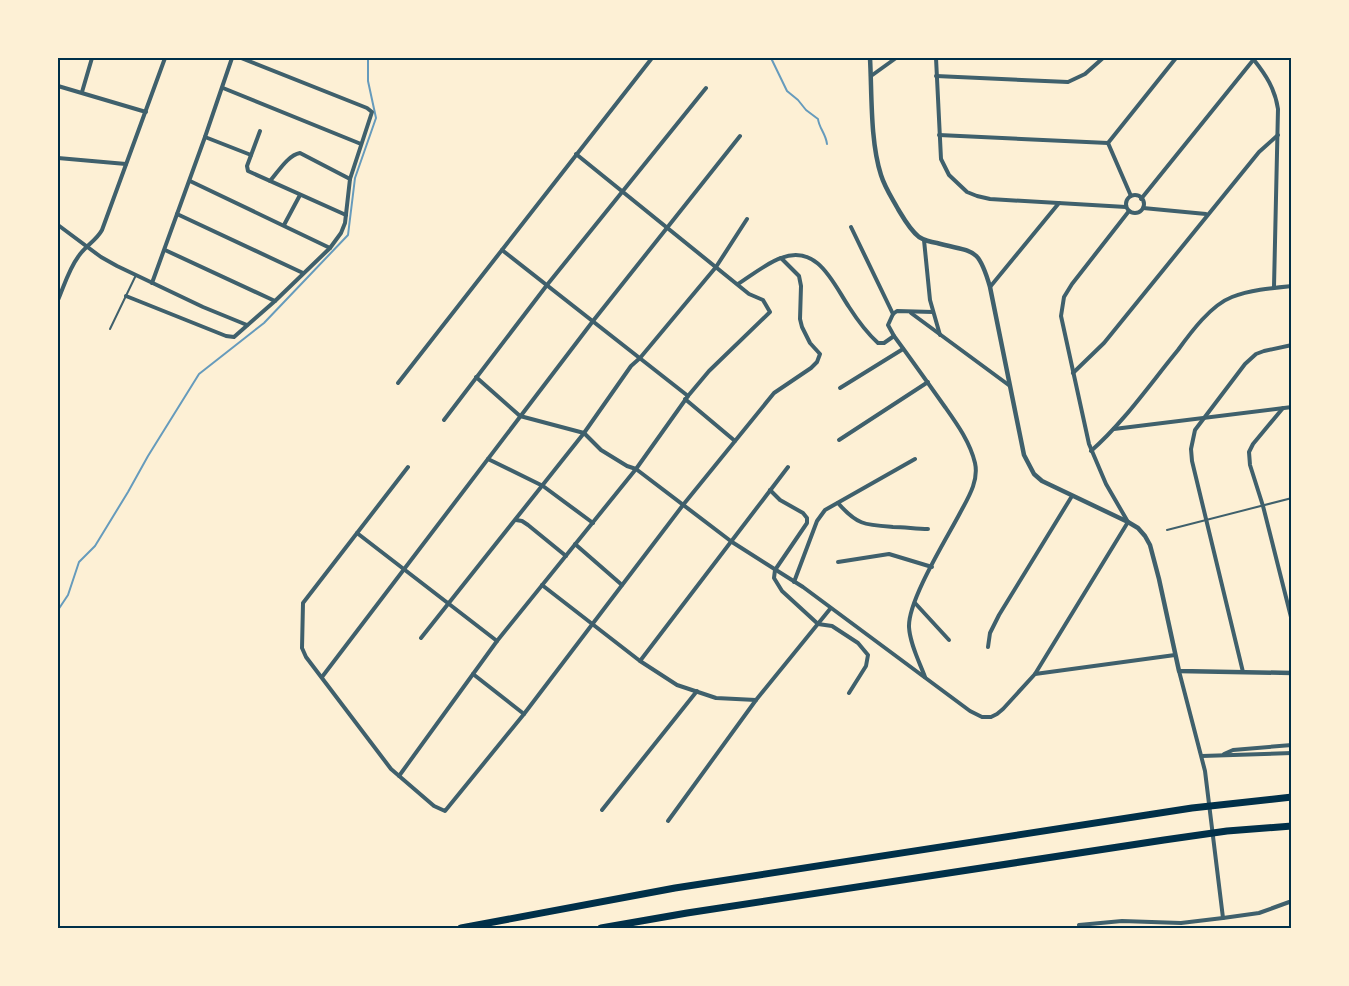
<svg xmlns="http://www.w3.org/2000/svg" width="1349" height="986" font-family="Ubuntu,sans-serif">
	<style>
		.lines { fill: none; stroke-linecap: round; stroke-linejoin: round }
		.stream { stroke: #669bbc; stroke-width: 2 }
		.service { stroke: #3f606c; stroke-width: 2 }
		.minor { stroke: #3f606c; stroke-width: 4 }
		.tertiary { stroke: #3f606c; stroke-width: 4.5 }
		.motorway { stroke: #003049; stroke-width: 7 }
		.neatline { fill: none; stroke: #003049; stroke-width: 2 }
	</style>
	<rect width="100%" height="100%" fill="#fdf0d5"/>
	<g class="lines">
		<g class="stream">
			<path d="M771,58L787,91L798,100L806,110L818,119C819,128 826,134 827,144"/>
			<polyline points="58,610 68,595 79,562 95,546 128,492 148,456 199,374 264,323 348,235 355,178 376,118 368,81 368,58"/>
		</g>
		<g class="service">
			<polyline points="110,329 136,275"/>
			<polyline points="1167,530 1292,498"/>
		</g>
		<g class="minor">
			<polyline points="936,58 941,159 949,175 967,192 977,196 990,199 1126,207"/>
			<path d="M1254,60C1266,75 1275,89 1278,109L1274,287"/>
			<polyline points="871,76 896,58"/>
			<polyline points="936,76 1068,82 1085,74 1103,58"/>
			<polyline points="58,86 146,112"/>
			<polyline points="223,88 361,144"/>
			<polyline points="82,92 92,58"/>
			<polyline points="260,131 247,166 248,171 346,215"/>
			<polyline points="939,135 1108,143 1176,58"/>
			<polyline points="205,137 251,155"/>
			<polyline points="1108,143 1131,196"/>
			<polyline points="58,158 126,164"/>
			<polyline points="190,181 330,248"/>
			<path d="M270,181C278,172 288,155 300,153L350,179"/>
			<circle cx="1135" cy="204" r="9"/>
			<polyline points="1141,199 1254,59"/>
			<polyline points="1143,208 1206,214"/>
			<polyline points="177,214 303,273"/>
			<polyline points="58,225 101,257 117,266 203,307 247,325"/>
			<polyline points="284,225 300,195"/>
			<polyline points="851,227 893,314"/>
			<polyline points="924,240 930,300 940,335"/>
			<polyline points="165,250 275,301"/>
			<polyline points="502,250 688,396"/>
			<polyline points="152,283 205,137 232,58"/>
			<path d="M738,284C749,277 770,261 781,258C818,244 833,283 849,307C858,321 867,333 878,343H884L894,336"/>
			<polyline points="990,287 1059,203"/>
			<polyline points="126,296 226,336 234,337 275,301 330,248 341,233 345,223 350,179 372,112 367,108 241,58"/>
			<path d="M58,300C64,286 69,269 78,257C85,246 96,241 102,230L165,58"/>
			<polyline points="911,313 1010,386"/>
			<polyline points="1073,373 1104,343 1259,152 1278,135"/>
			<polyline points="476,377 520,416 584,433 601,450 627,466 636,469 732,542 803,587 970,711 982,717 991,717 997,714 1003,709 1035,674 1175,655"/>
			<polyline points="398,383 652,58"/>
			<polyline points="840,388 903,349"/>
			<polyline points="685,399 735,441"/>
			<polyline points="1283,408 1253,444 1249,452 1250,465 1263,506 1292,621"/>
			<polyline points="444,420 547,285 706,88"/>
			<polyline points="1114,429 1292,407"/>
			<polyline points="839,440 928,382"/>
			<path d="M1091,451C1124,422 1150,384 1178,350C1191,332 1211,305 1232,297C1250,290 1272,288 1292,286"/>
			<polyline points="488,459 543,486 593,523"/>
			<polyline points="408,467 303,603 302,648 306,657 391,769 434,806 445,811 524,714 683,505 774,393 811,368 817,362 820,354 810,343 802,327 800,319 801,286 799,276 781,258"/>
			<polyline points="770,490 780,500 803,513 807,518 807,523 775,570 774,578 782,591 818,624 832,626 858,643 868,655 866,666 849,693"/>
			<path d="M838,503C857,525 865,525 893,527C905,527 916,529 928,529"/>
			<polyline points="516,520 522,521 528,525 566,556"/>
			<polyline points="357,533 497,641"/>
			<polyline points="575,544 622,585"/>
			<polyline points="838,562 889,554 932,567"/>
			<polyline points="794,582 817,521 825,510 915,459"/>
			<polyline points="542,585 640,661 677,685 716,698 756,700"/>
			<polyline points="915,603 949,640"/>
			<polyline points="421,638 584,433 631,366 640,358 716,267 747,219"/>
			<polyline points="988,647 990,633 999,615 1072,496"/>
			<polyline points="640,661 788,467"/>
			<polyline points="1179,671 1205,771 1223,918"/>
			<polyline points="1243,672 1192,461 1191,449 1195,430 1245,364 1256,354 1264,351 1292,345"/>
			<polyline points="473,674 524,714"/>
			<polyline points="1035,674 1128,522 1106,484 1089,444 1061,316 1064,297 1072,284 1129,211"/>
			<polyline points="322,677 593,321 740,136"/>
			<path d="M925,677C919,661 910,644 909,627C908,600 947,538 960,513C968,498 979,481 975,463C970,442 957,424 945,407C928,383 911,359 894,336L888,325L893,314L897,311L933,312"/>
			<polyline points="1224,754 1233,750 1292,745"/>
			<polyline points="1202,756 1292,753"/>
			<polyline points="399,776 497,641 636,469 688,396 709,371 770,312 763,300 749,294 576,154"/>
			<polyline points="602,810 697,691"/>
			<polyline points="668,821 756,700 830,609"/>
			<polyline points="1080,928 1079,925 1122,921 1181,923 1223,918 1259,913 1292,901"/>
		</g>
		<path class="tertiary" d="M870,58C872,93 870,141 881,175C885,188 892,198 898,209C904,219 910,230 919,237C924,240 930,242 937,243C973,253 978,245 990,287L1024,455L1034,474L1042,481L1128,522L1138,528L1145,536L1150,545L1159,579L1179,671L1292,673"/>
		<g class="motorway">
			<polyline points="461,928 675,888 1192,808 1292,797"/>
			<polyline points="601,928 687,913 1164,840 1227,831 1292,826"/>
		</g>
	</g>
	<rect width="1349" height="986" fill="none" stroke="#fdf0d5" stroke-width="118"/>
	<rect x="59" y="59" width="1231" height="868" class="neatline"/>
</svg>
